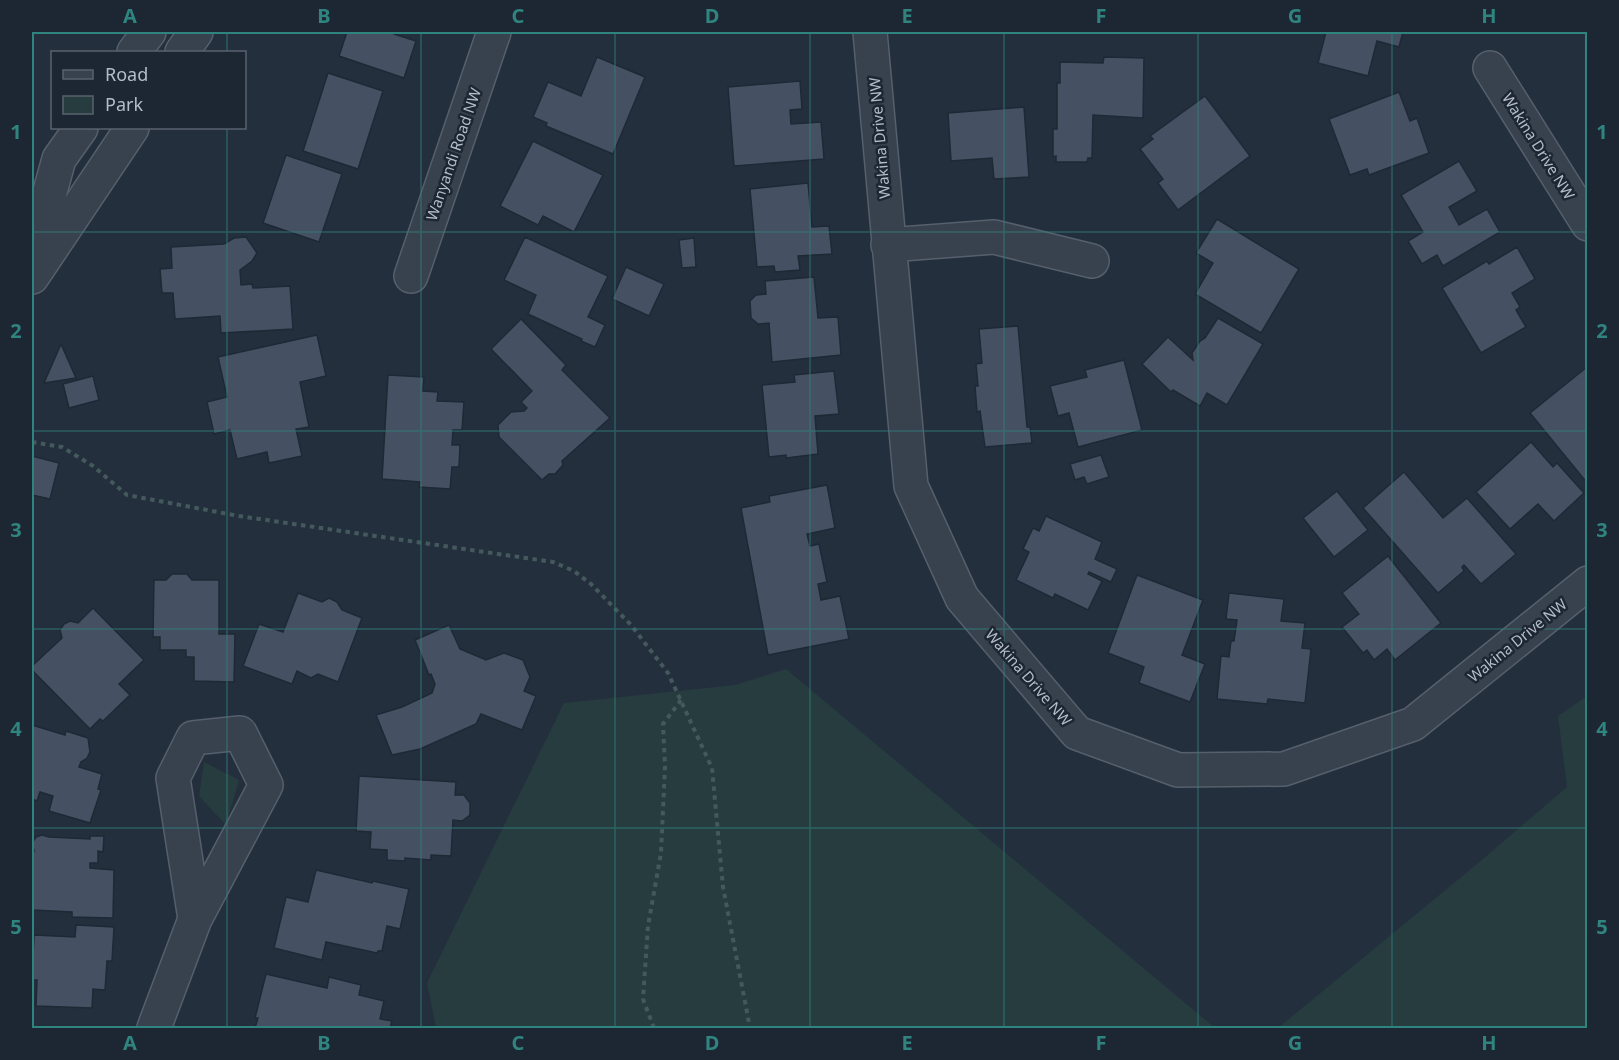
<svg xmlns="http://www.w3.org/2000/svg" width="1619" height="1060" font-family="'Noto Sans',sans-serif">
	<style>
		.green { fill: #263c3f }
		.building { fill: #455162; stroke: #1f2835; stroke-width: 1.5 }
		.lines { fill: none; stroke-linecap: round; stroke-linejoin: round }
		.minor-casing { stroke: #565f6c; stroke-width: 36 }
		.path { stroke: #44595c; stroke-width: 4; stroke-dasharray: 4.5 4.5; stroke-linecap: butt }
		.minor { stroke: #38414e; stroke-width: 33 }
		.grid { fill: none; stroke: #308480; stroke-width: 1.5; stroke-opacity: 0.55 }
		.labels { text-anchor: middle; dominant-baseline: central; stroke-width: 5; stroke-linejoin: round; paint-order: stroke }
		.street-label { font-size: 15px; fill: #b4bcc9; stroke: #1d2633 }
		.neatline { fill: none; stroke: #308480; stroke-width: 2 }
		.grid-label { font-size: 20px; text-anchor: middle; font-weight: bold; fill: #308480 }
	</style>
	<rect width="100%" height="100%" fill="#242f3e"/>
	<g class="green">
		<polygon points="786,669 1215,1028 436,1028 427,983 564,703 735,685"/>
		<polygon points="1587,696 1587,1028 1278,1028 1477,864 1567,787 1558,716"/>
		<polygon points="204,762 239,780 226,825 199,796"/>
	</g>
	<g class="building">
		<polygon points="347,32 395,32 394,34 416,41 404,78 339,56"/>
		<polygon points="1326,32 1403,32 1399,47 1377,41 1368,76 1318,63"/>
		<polygon points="597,57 645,77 613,154 546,126 547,123 533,117 548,82 581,96"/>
		<polygon points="1104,57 1144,58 1143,118 1093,115 1092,158 1088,158 1087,162 1056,162 1056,156 1053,157 1053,129 1057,129 1057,83 1060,83 1060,62 1103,63"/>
		<polygon points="328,73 383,91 358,169 303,151"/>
		<polygon points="800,81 802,109 790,110 791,124 821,122 824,159 734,166 728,87"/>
		<polygon points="1399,92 1410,121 1417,118 1429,153 1369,175 1367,169 1350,175 1329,119"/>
		<polygon points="1205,96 1250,156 1178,210 1158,183 1163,179 1140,149 1153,139 1150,136"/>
		<polygon points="1024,107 1029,177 994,179 992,158 951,161 948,113"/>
		<polygon points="533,141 603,175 574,232 543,216 538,225 500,206"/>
		<polygon points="286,155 342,174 319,242 263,223"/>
		<polygon points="1459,161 1477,191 1449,207 1459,225 1487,209 1500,232 1443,266 1437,255 1422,264 1408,241 1423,232 1401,195"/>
		<polygon points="808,183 812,227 829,226 832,254 798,256 800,270 775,272 774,266 757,267 750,189"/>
		<polygon points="1217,219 1299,269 1261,333 1195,294 1213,263 1196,253"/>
		<polygon points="246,237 257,253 252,261 240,270 241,285 252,284 253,288 290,286 293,329 221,333 220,316 175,319 173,293 162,293 160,269 172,268 171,247 224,244 234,238"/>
		<polygon points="525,237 608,276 588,317 605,325 595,347 581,341 582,339 528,314 536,295 504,280"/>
		<polygon points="694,238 696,267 682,268 679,240"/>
		<polygon points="1517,247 1535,279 1512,293 1520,307 1516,310 1526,327 1481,353 1442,288 1487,261 1489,264"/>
		<polygon points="626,267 664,284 649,316 612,299"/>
		<polygon points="814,277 818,318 838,317 841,355 772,362 769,323 758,324 751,318 750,301 756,295 766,294 765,281"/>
		<polygon points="1218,318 1263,344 1227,405 1207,393 1200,406 1173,390 1171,392 1142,364 1168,337 1193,360 1192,353 1200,341 1205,338"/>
		<polygon points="521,319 566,365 562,370 610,418 562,461 563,465 555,474 549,474 542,480 499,437 498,425 511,412 524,411 527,408 521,402 532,391 491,349"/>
		<polygon points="1018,326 1027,427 1030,427 1032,443 985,447 980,411 977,412 975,386 978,386 976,364 982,363 979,329"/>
		<polygon points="317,335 326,376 300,382 309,427 296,429 302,456 269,463 267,452 237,459 230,430 214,434 207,402 227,397 218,357"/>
		<polygon points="61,344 76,378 44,383"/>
		<polygon points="1124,360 1142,430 1078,447 1069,413 1058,416 1050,386 1087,377 1085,370"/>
		<polygon points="1587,367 1588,367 1588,484 1530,413"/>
		<polygon points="834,371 839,414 815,416 818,454 786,458 786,455 769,457 762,385 795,382 794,375"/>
		<polygon points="388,375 424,377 423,391 438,392 437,401 464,402 462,430 453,430 452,445 460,445 459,467 452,467 450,489 419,487 420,482 382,479"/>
		<polygon points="93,376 99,400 69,408 63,384"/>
		<polygon points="1531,442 1553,467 1557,463 1584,493 1554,521 1538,504 1510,529 1476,492"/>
		<polygon points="1101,455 1109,477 1087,484 1084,477 1075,480 1070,464"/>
		<polygon points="32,456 59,463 50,499 32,495"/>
		<polygon points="1404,472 1443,518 1467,498 1516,554 1481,584 1464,565 1462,567 1464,571 1438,593 1363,508"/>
		<polygon points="827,485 835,528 807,534 810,546 819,544 827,582 818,584 821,600 840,596 849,639 768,655 741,508 770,502 769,496"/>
		<polygon points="1337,491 1368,530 1334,557 1303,518"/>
		<polygon points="1046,516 1102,542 1095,559 1117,569 1111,582 1089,572 1088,574 1102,581 1088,610 1055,594 1053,598 1016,580 1029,552 1023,549 1033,528 1039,531"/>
		<polygon points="1388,556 1441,623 1395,660 1387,649 1374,660 1367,650 1363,653 1342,627 1359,614 1342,593"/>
		<polygon points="172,574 187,574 192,580 219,580 219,634 235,634 234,682 194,681 194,657 186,657 186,650 160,650 160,637 153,637 154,580 166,580"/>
		<polygon points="1137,575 1203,600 1182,655 1205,664 1190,702 1139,683 1144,667 1108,653"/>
		<polygon points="298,593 322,602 329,598 337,602 342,610 362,618 338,682 318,674 311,678 297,671 292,684 243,666 259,624 283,632"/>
		<polygon points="1229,593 1284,599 1281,621 1305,623 1302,648 1311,649 1305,703 1268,699 1267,704 1217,699 1221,656 1229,657 1231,641 1234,641 1237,620 1226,619"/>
		<polygon points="93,608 144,660 119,684 130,695 103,721 100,719 90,729 32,670 32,666 62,638 60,630 64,624 70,621 78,623"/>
		<polygon points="449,625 460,649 486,660 504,653 523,660 530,677 524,691 536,696 522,730 481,714 476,724 420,749 392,755 376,715 402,707 432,693 435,684 431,674 429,675 415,640"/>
		<polygon points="32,725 65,735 66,731 88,738 90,752 87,758 81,762 79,767 102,774 98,789 101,790 90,823 49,811 53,796 40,792 37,801 32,799"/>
		<polygon points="359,776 456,782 455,795 464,795 470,803 470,815 462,821 453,820 451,856 431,855 431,860 405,858 405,861 387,860 387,850 370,849 371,832 356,831"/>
		<polygon points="42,835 49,837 90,839 90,836 104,836 103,852 98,851 98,863 90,863 90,868 114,870 113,918 72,917 72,912 32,910 32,857 34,851 32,843 36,837"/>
		<polygon points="316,870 372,883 373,881 409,889 400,929 387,926 382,951 378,951 377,953 326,942 322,960 274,948 286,897 308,902"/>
		<polygon points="76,925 114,927 112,961 107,961 105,990 93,989 92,1008 36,1006 37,980 32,980 34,935 75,937"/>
		<polygon points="266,974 327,988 329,977 361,985 359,995 384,1001 380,1019 392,1021 390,1028 255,1028 258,1018 255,1018"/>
	</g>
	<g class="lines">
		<defs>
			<g id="minor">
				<polyline points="870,32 911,486 962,598 1077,733 1178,770 1284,769 1413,724 1588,583"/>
				<polyline points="134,52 149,32"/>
				<polyline points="182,52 196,32"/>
				<polyline points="1490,68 1588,224"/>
				<polyline points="888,245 994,237 1092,261"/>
				<polyline points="32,257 59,159 81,128"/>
				<polyline points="411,276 494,32"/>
				<polyline points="32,277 132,128"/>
				<polyline points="154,1028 195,919 266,785 240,733 193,738 173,778 195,919"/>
			</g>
		</defs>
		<use href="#minor" class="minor-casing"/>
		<g class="path">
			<polyline points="32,442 62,447 93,466 127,495 239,516 553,562 574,571 591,584 631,625 668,673 712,768 723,887 750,1028"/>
			<polyline points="654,1028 643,999 648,926 661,853 665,767 663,724 681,700"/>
		</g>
		<use href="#minor" class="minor"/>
	</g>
	<path class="grid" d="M227,32V52M421,32V1028M615,32V1028M810,32V1028M1004,32V1028M1198,32V1028M1392,32V1028M227,128V1028M32,232H1588M32,431H1588M32,629H1588M32,828H1588"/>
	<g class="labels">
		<g class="street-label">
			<text transform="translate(879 138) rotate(-95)">Wakina Drive NW</text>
			<text transform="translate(1539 146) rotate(58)">Wakina Drive NW</text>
			<text transform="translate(453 154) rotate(-71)">Wanyandi Road NW</text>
			<text transform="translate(1517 640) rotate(-39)">Wakina Drive NW</text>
			<text transform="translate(1029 677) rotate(49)">Wakina Drive NW</text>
		</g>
	</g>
	<rect width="1619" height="1060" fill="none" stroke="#1d2633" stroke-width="66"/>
	<rect x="51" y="51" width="195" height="78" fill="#1d2633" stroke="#59626f" stroke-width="1.5"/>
	<rect x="63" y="70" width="30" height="9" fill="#38414e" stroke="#59626f" stroke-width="1.5"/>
	<text x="105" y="81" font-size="18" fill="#b4bcc9">Road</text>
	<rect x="63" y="96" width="30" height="18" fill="#263c3f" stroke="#59626f" stroke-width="1.5"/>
	<text x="105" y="111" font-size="18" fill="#b4bcc9">Park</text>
	<rect x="33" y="33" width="1553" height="994" class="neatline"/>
	<g class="grid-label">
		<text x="130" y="23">A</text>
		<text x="324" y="23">B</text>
		<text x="518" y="23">C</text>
		<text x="712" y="23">D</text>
		<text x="907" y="23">E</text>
		<text x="1101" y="23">F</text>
		<text x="1295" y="23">G</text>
		<text x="1489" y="23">H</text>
		<text x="16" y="139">1</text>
		<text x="1602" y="139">1</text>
		<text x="16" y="338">2</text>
		<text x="1602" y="338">2</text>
		<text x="16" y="537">3</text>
		<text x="1602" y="537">3</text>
		<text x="16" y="736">4</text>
		<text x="1602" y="736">4</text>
		<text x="16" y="934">5</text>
		<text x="1602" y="934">5</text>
		<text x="130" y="1050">A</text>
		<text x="324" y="1050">B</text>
		<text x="518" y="1050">C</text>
		<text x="712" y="1050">D</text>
		<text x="907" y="1050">E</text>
		<text x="1101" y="1050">F</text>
		<text x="1295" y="1050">G</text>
		<text x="1489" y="1050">H</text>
	</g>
</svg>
